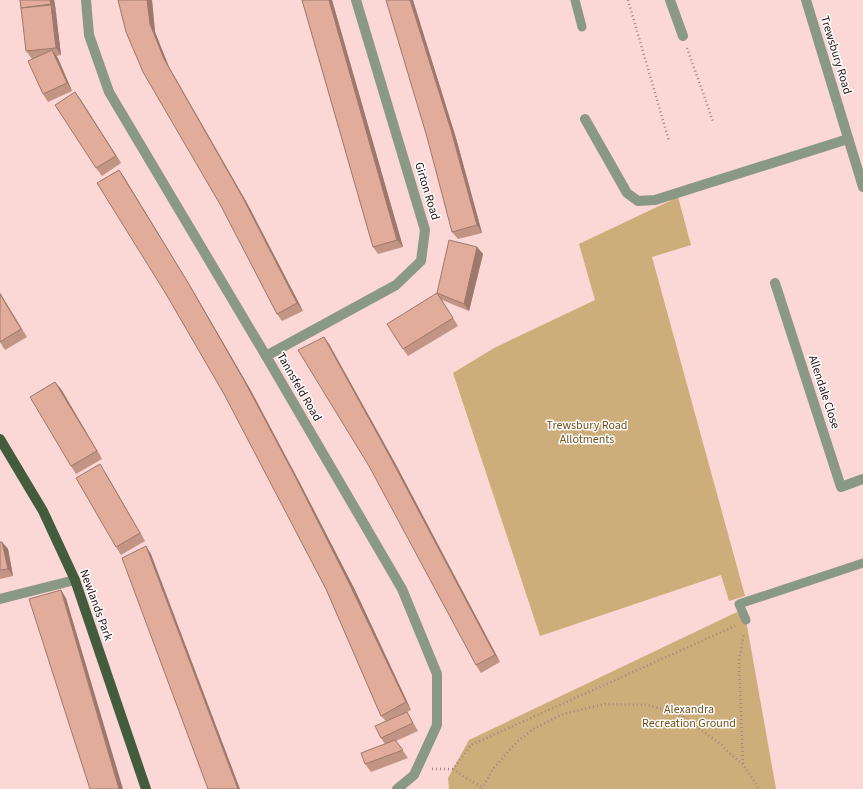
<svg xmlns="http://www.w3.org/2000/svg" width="863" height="789" font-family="'Source Sans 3',sans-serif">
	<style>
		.green { fill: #cdad7a }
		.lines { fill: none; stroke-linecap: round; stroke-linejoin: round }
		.path { stroke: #a28584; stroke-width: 2.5; stroke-dasharray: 1 3; stroke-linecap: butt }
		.lane { stroke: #8a9886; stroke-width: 9 }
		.street { stroke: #8a9886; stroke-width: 10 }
		.primary { stroke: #435c3d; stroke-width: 10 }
		.wall { fill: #c29484 }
		.shaded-wall { fill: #9e786c }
		.building { fill: #e1ac9a; stroke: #9e786c }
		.labels { text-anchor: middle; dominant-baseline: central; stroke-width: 3; stroke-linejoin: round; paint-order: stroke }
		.street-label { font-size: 12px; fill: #241010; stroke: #fff }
		.park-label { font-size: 12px; fill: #6f511b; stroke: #fff }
	</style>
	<rect width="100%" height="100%" fill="#fbd7d6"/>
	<g class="green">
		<polygon points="678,197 691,245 652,257 745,596 729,601 721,575 540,636 453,373 494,348 595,300 579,244"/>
		<polygon points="737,612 746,620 776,789 449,789 448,778 469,740"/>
	</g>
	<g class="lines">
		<g class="path">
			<polyline points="628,0 669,141"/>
			<polyline points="687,48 713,121"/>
			<polyline points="743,764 739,660 744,633"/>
			<polyline points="432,769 453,769 471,745 735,626"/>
			<polyline points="453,769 469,780 482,787"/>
			<polyline points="482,789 493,769 517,742 533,729 563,714 605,704 648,705 681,715 722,745 729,753 743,764 759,789"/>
		</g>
		<g class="lane">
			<polyline points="575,0 582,27"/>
			<polyline points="746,620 739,604 863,563"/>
		</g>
		<g class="street">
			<polyline points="86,0 89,35 109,92 266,356 402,589 437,674 437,725 414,775 397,789"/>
			<polyline points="670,0 683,36"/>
			<polyline points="806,0 863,187"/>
			<polyline points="585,119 627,193 638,201 655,200 848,139"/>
			<polyline points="775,283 841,487 863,479"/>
			<polyline points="266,356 396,285 421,261 425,230 356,0"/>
			<polyline points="0,599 75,580"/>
		</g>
		<polyline class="primary" points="0,439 43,511 75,580 146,789"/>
	</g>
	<g class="wall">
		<polygon points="20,0 54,0 56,11 55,11 61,55 56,56 72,91 48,102 43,94 33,59 32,59 26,51 22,8"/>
		<polygon points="118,0 152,0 155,32 169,67 247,203 303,311 282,321 277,314"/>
		<polygon points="302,0 332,0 403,247 378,254 373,247"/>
		<polygon points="421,27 456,138 482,233 458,239 452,232"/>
		<polygon points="75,92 121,163 102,176 96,168"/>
		<polygon points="119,170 124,177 192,289 250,389 302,487 355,590 411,710 407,712 418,731 396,741 408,758 371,772 365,764 385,744 381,738 386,721 381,716 326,589 224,394 166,294"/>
		<polygon points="477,247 483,254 469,311 442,300 458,326 408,356 403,349 437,293"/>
		<polygon points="0,293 27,337 5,350 0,342"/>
		<polygon points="324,337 329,344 395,463 500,662 481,673 476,665"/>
		<polygon points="61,389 102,459 76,474 71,466"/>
		<polygon points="105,472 145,541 121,555 116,547"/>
		<polygon points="0,542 2,542 8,549 13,576 0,579"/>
	</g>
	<g class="shaded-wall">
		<polygon points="50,0 54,0 56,11 51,4"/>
		<polygon points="147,0 152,0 155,32 169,67 247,203 303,311 297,303 164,59 150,24"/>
		<polygon points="329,0 332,0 403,247 397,240"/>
		<polygon points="410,0 413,0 456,138 482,233 477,225"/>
		<polygon points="51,5 56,12 61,55 56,48"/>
		<polygon points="52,50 58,58 72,91 67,83"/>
		<polygon points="75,92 81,100 121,163 116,156"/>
		<polygon points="119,170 124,177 192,289 250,389 302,487 355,590 411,710 406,702"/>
		<polygon points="477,247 483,254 469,311 464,304"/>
		<polygon points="0,293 27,337 0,294"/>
		<polygon points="324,337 329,344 395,463 500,662 495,655"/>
		<polygon points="55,382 61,389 102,459 97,451"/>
		<polygon points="100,464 105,472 145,541 140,533"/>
		<polygon points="2,542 8,549 13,576 8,569"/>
		<polygon points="146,546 151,554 240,789 238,789"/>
		<polygon points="61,590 66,598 123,789 119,789"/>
	</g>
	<g class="building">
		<polygon points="20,0 50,0 51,4 21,8"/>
		<polygon points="118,0 147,0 150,24 164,59 242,196 297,303 277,314 221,206 143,72 126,32"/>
		<polygon points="302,0 329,0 397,240 373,247"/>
		<polygon points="386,0 410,0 451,130 477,225 452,232 427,137"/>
		<polygon points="51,5 56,48 26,51 21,8"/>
		<polygon points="52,50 67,83 43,94 28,61"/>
		<polygon points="75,92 116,156 96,168 55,105"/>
		<polygon points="119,170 187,281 245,382 297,480 349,583 406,702 381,716 326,589 224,394 166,294 97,183"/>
		<polygon points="449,240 477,247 464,304 437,293"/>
		<polygon points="437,293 453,318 403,349 387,324"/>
		<polygon points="0,294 21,329 0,342"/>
		<polygon points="324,337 389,455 495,655 476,665 369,466 298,350"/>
		<polygon points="55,382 97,451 71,466 30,397"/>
		<polygon points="100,464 140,533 116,547 76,478"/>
		<polygon points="0,542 2,542 8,569 0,570"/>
		<polygon points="146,546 238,789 208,789 122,558"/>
		<polygon points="61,590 119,789 90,789 29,599"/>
		<polygon points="407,712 413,723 381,738 375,726"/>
		<polygon points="395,740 403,750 365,764 361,753"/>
	</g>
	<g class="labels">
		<g class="street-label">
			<text transform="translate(836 55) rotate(73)">Trewsbury Road</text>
			<text transform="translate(427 191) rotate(73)">Girton Road</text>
			<text transform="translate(299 387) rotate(60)">Tannsfeld Road</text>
			<text transform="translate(824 392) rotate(72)">Allendale Close</text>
			<text transform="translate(96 605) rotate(70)">Newlands Park</text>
		</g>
		<g class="park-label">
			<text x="587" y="425">Trewsbury Road<tspan x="587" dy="14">Allotments</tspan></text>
			<text x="689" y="709">Alexandra<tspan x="689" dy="14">Recreation Ground</tspan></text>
		</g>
	</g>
</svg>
